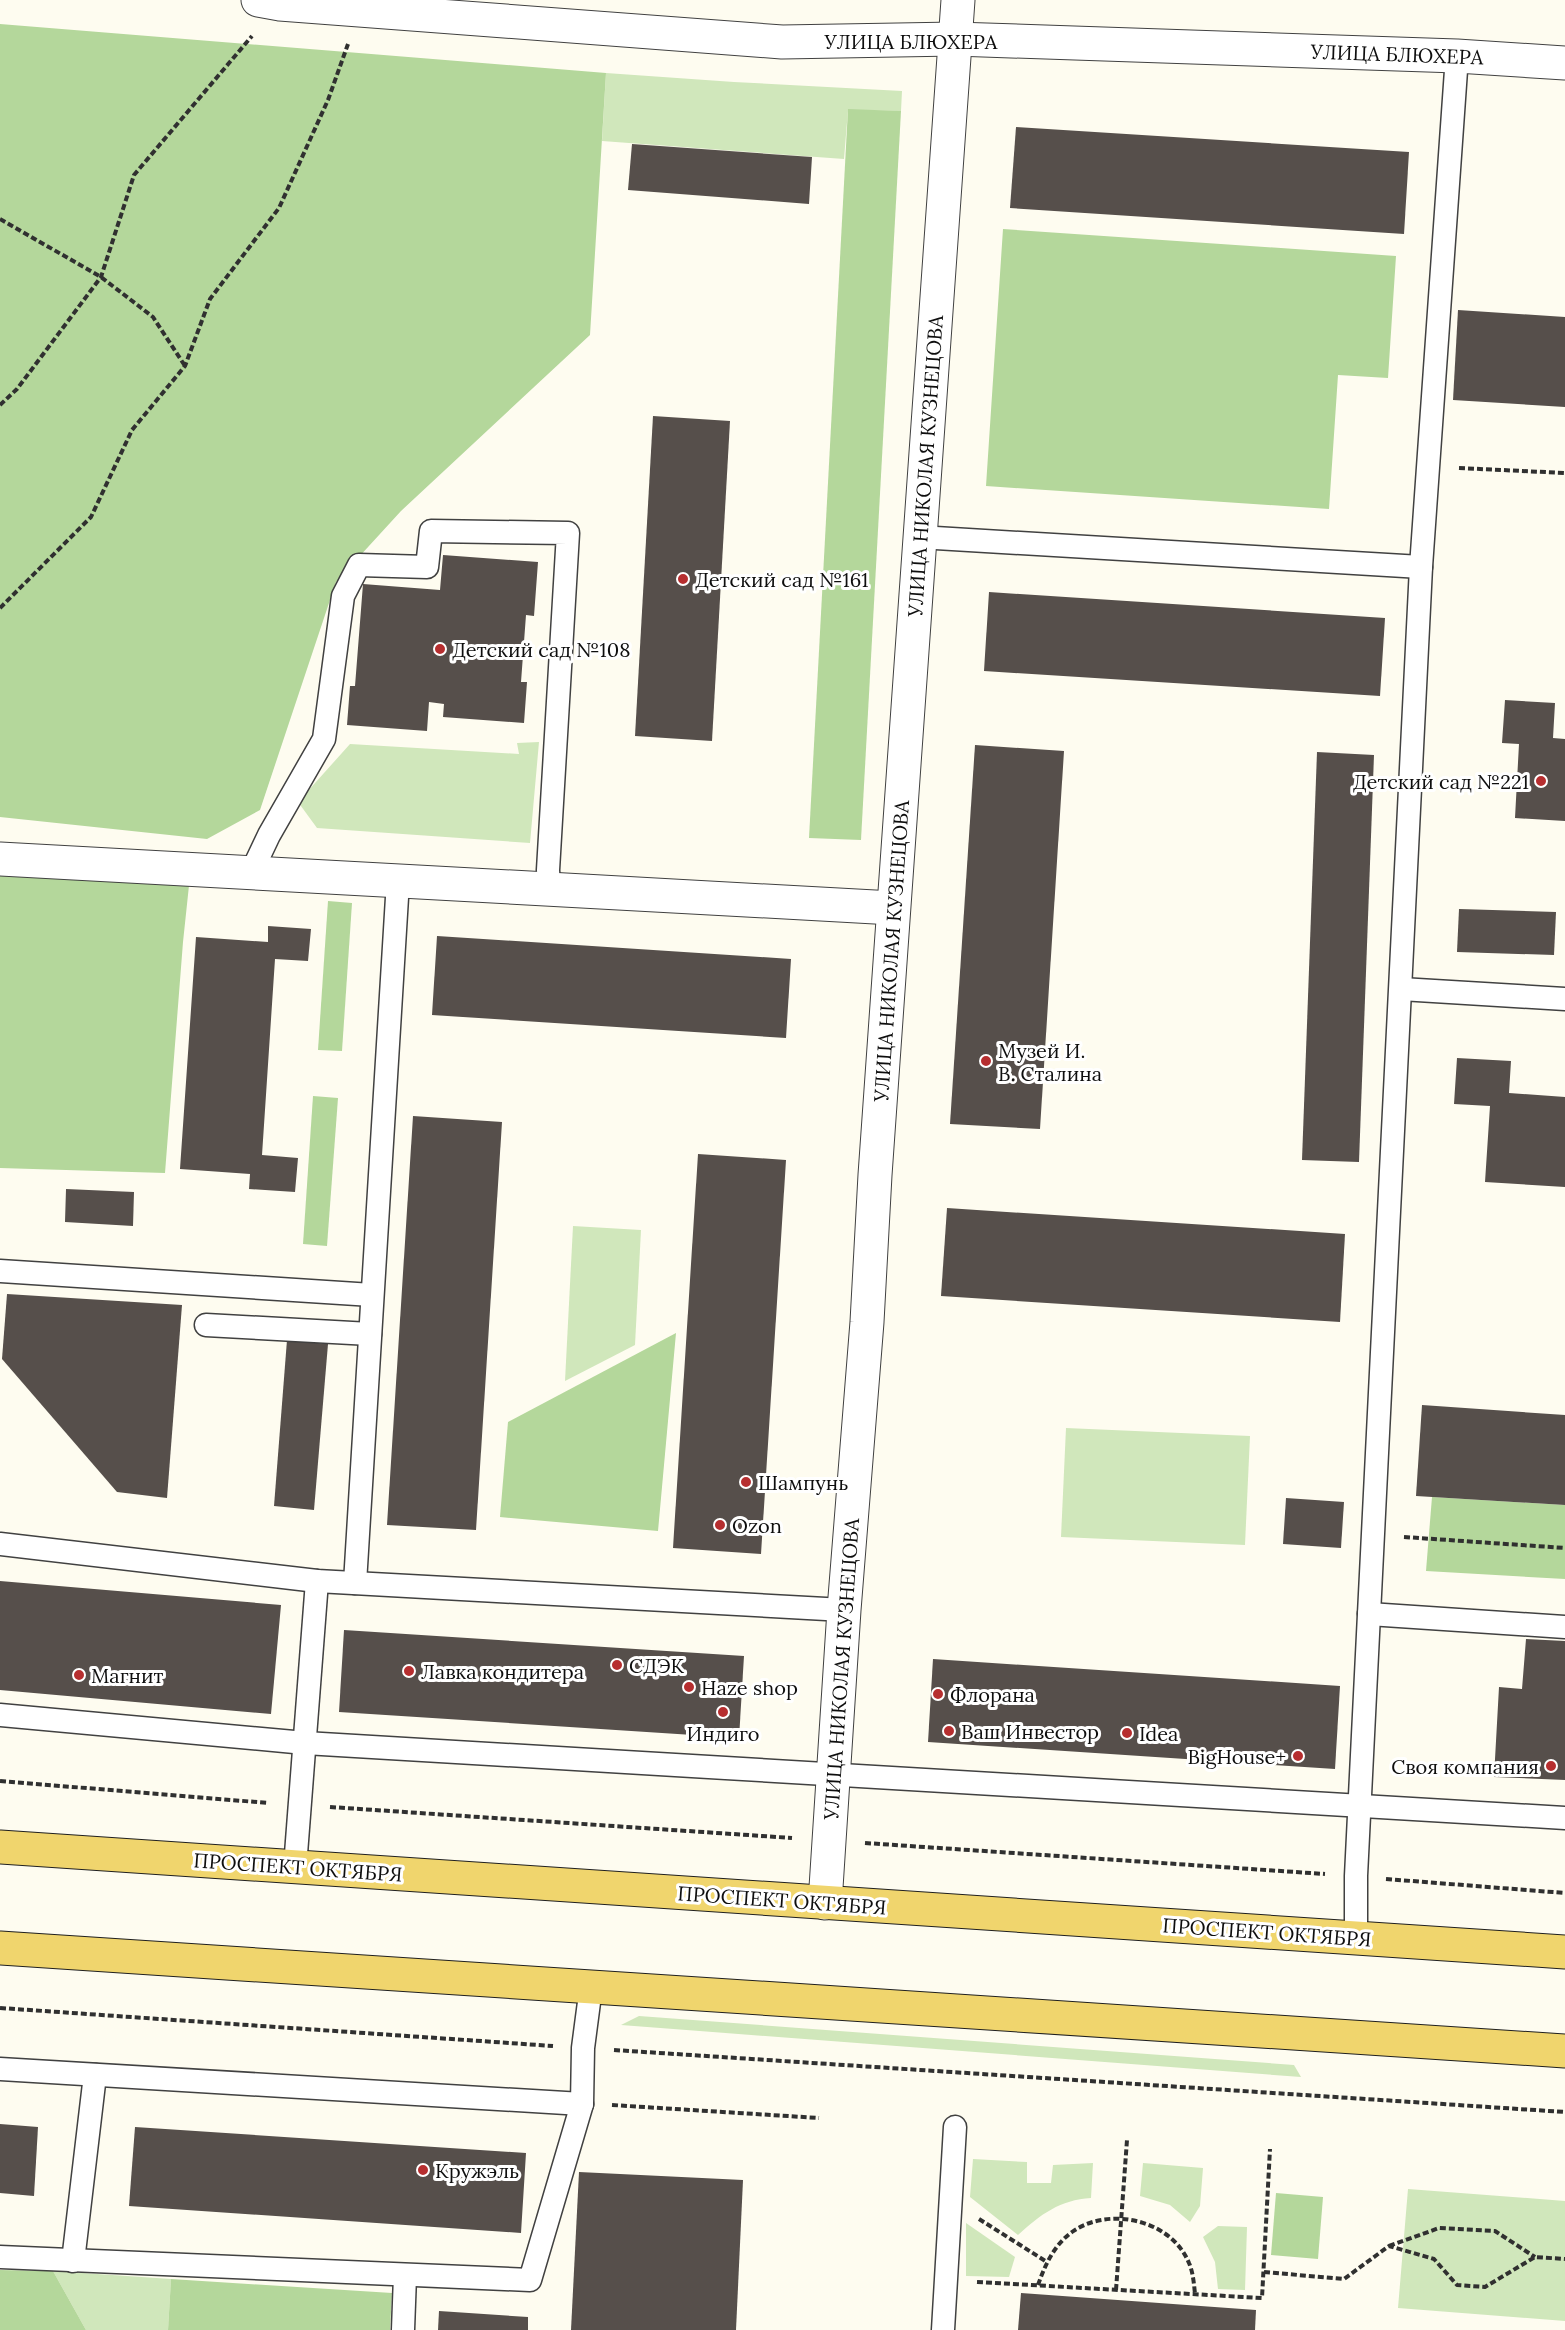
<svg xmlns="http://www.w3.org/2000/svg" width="1565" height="2330" font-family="Lora,serif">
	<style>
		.green { fill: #d0e7bb }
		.forest { fill: #b4d79b }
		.building { fill: #564f4b }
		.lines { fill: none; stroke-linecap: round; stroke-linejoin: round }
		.service-casing { stroke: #414141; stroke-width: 25 }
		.minor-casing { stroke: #414141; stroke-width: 35 }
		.primary-casing { stroke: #1f1f1f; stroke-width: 35 }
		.path { stroke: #303030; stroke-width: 4; stroke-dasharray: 6 3; stroke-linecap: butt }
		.service { stroke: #fff; stroke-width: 22 }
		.minor { stroke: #fff; stroke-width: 33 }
		.primary { stroke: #f0d56d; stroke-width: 33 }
		.poi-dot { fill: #b62e2f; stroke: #fff; stroke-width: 2 }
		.labels { text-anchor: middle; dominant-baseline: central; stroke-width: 6; stroke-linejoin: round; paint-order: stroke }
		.street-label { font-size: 20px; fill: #0e0e0e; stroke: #fff }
		.poi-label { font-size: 20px; fill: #0e0e0e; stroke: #fff; text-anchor: start }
	</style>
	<rect width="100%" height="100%" fill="#fefcf0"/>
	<g class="green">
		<polygon points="606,73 734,82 902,91 901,111 848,110 844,159 602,141"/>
		<polygon points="539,742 530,843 317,828 298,802 350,744 519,754 517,743"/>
		<polygon points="573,1226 641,1230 635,1345 565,1381"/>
		<polygon points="1066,1428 1250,1436 1245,1545 1061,1537"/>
		<polygon points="639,2016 1294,2065 1301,2077 621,2025"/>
		<path d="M973,2159L1027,2162V2183H1051L1053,2165L1093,2163L1091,2198C1060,2200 1041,2214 1018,2235L970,2197Z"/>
		<polygon points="1143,2163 1203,2168 1200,2206 1190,2222 1170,2205 1140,2196"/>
		<polygon points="1408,2189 1565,2201 1565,2321 1398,2308"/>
		<polygon points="966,2223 1015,2257 1009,2277 966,2276"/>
		<polygon points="1218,2226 1247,2227 1245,2290 1218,2289 1215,2262 1203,2237"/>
		<polygon points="53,2271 171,2279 168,2330 86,2330"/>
	</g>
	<g class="forest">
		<polygon points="0,24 606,73 590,335 401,511 336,582 260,810 207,839 0,817"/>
		<polygon points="848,109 901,111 861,840 809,838"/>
		<polygon points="1003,229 1396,256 1388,378 1338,375 1329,509 986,486"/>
		<polygon points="0,871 190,876 183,942 165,1173 0,1168"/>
		<polygon points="328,901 352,903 342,1051 318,1050"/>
		<polygon points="313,1096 338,1098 327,1246 303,1244"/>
		<polygon points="676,1333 658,1531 500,1517 508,1422"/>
		<polygon points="1432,1497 1565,1505 1565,1579 1426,1571"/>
		<polygon points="1276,2193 1323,2197 1318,2259 1271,2255"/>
		<polygon points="0,2270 53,2271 86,2330 0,2330"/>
		<polygon points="171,2279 392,2293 390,2330 168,2330"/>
	</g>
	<g class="building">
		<polygon points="1016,127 1409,152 1404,234 1010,208"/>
		<polygon points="632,144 812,157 809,204 628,190"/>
		<polygon points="1458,310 1565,317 1565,407 1453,400"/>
		<polygon points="653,416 730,421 712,741 635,736"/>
		<polygon points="443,555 538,562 534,616 526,615 521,682 527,682 524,723 443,717 444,704 429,702 427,731 347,725 350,686 355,686 363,584 440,590"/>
		<polygon points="989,592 1385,618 1380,696 984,671"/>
		<polygon points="1505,700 1555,703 1553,738 1565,739 1565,821 1515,818 1519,744 1502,743"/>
		<polygon points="975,745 1064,751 1040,1129 950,1124"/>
		<polygon points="1317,752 1374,755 1359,1162 1302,1160"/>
		<polygon points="1459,909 1556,912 1554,955 1457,952"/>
		<polygon points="268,926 311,929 308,961 275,959 262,1155 298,1158 295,1192 249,1189 250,1174 180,1169 196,937 268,942"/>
		<polygon points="437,936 791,959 786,1038 432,1015"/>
		<polygon points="1457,1058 1511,1061 1509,1093 1565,1097 1565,1187 1485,1182 1490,1106 1454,1104"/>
		<polygon points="413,1116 502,1122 476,1530 387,1525"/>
		<polygon points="698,1154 786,1160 761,1554 673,1548"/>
		<polygon points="66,1189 134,1192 133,1226 65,1222"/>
		<polygon points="947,1208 1345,1234 1340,1322 941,1296"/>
		<polygon points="7,1294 182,1305 167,1498 117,1492 2,1359"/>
		<polygon points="287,1340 328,1344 314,1510 274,1506"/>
		<polygon points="1422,1405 1565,1415 1565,1505 1416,1496"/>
		<polygon points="1286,1498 1344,1502 1341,1548 1283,1544"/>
		<polygon points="0,1581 281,1605 271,1714 0,1690"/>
		<polygon points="344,1630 744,1656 739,1738 339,1712"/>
		<polygon points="1526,1639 1565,1641 1565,1780 1494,1777 1499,1687 1522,1689"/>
		<polygon points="933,1659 1340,1686 1335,1769 928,1742"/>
		<polygon points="0,2124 38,2127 34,2196 0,2193"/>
		<polygon points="135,2127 526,2153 521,2233 129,2206"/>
		<polygon points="579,2172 743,2180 736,2330 571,2330"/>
		<polygon points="1021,2293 1256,2310 1255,2330 1018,2330"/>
		<polygon points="439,2311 528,2317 528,2330 438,2330"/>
	</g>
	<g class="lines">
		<defs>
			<g id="service">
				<polyline points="919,537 1421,567"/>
				<polyline points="251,873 269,835 324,739 343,596 359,565 427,567 431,531 568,533 548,870 549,889"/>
				<polyline points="1401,989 1565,999"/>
				<polyline points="0,1271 372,1295"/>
				<polyline points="206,1325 370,1334"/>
				<polyline points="0,1544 317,1581 844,1610"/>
				<polyline points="355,1583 398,881"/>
				<polyline points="1369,1614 1565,1627"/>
				<polyline points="0,1715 305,1743 1565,1818"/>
				<polyline points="295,1867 317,1581"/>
				<polyline points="1356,1938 1356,1876 1421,567 1457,56"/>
				<polyline points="0,2069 582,2104"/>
				<polyline points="0,2257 530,2280 582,2104 583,2048 591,1987"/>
				<polyline points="73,2261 95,2075"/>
				<polyline points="403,2330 405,2276"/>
				<polyline points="943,2330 955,2127"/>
			</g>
			<g id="minor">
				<polyline points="258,0 280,4 782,42 955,39 1457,56 1565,63"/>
				<polyline points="0,859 893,908"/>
				<polyline points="825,1903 844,1610 867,1322 875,1175 958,0"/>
			</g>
			<g id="primary">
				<polyline points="0,1847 1565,1952"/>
				<polyline points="0,1948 1565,2051"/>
			</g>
		</defs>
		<use href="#service" class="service-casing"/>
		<use href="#minor" class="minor-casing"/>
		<use href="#primary" class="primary-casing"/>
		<g class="path">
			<polyline points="0,219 101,277 153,317 185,366"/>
			<polyline points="0,405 17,389 101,277 134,175 252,36"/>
			<polyline points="1459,468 1565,473"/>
			<polyline points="0,608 91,517 132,430 185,366 210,299 279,208 328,100 348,44"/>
			<polyline points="1404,1537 1565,1548"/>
			<polyline points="0,1781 268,1803"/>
			<polyline points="330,1807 792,1838"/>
			<polyline points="865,1843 1325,1874"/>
			<polyline points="1386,1879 1565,1893"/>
			<polyline points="0,2008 553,2046"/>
			<polyline points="614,2050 1565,2112"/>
			<polyline points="612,2105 819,2118"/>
			<polyline points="979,2219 1047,2262"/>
			<polyline points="1389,2246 1439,2228 1495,2231 1535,2257"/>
			<polyline points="1264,2272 1344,2279 1389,2246 1434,2259 1457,2285 1485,2287 1535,2257 1565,2259"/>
			<polyline points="977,2282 1262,2298 1270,2149"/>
			<path d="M1038,2285C1045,2265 1054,2245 1072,2232C1108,2206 1171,2219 1189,2263C1193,2272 1194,2284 1195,2294"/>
			<polyline points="1116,2290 1127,2140"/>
		</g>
		<use href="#service" class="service"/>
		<use href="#minor" class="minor"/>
		<use href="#primary" class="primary"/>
	</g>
	<g class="poi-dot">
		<circle cx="683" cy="579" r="6"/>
		<circle cx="440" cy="649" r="6"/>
		<circle cx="1541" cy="781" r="6"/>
		<circle cx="986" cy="1061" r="6"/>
		<circle cx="746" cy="1482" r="6"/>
		<circle cx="720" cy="1525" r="6"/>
		<circle cx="617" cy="1665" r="6"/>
		<circle cx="409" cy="1671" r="6"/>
		<circle cx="79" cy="1675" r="6"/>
		<circle cx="689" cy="1687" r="6"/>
		<circle cx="938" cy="1694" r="6"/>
		<circle cx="723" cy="1712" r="6"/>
		<circle cx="949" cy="1731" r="6"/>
		<circle cx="1127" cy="1733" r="6"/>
		<circle cx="1298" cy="1756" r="6"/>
		<circle cx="1551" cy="1766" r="6"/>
		<circle cx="423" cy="2170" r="6"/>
	</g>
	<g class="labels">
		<g class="street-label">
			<text x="911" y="41">УЛИЦА БЛЮХЕРА</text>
			<text transform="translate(1397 54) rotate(2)">УЛИЦА БЛЮХЕРА</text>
			<text transform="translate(925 466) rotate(-86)">УЛИЦА НИКОЛАЯ КУЗНЕЦОВА</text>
			<text transform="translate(891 951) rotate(-86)">УЛИЦА НИКОЛАЯ КУЗНЕЦОВА</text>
			<text transform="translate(841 1669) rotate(-86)">УЛИЦА НИКОЛАЯ КУЗНЕЦОВА</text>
			<text transform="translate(298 1867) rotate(4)">ПРОСПЕКТ ОКТЯБРЯ</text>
			<text transform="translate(782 1900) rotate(4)">ПРОСПЕКТ ОКТЯБРЯ</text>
			<text transform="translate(1267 1932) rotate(4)">ПРОСПЕКТ ОКТЯБРЯ</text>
		</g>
		<g class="poi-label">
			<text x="695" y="579">Детский сад №161</text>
			<text x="452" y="649">Детский сад №108</text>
			<text x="1529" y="781" text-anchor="end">Детский сад №221</text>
			<text x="998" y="1050">Музей И.<tspan x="998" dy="23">В. Сталина</tspan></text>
			<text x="758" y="1482">Шампунь</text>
			<text x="732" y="1525">Ozon</text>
			<text x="629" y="1665">СДЭК</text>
			<text x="421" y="1671">Лавка кондитера</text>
			<text x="91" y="1675">Магнит</text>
			<text x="701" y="1687">Haze shop</text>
			<text x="950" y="1694">Флорана</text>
			<text x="961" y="1731">Ваш Инвестор</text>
			<text x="723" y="1733" text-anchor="middle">Индиго</text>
			<text x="1139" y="1733">Idea</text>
			<text x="1286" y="1756" text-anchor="end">BigHouse+</text>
			<text x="1539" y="1766" text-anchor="end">Своя компания</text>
			<text x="435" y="2170">Кружэль</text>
		</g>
	</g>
</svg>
